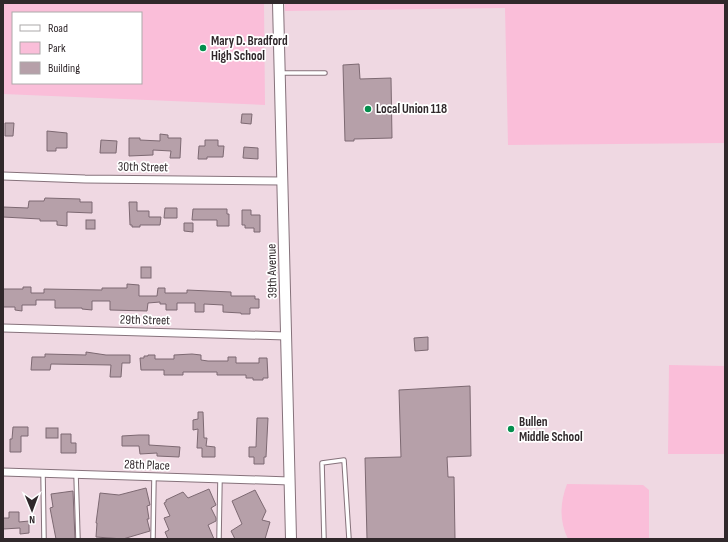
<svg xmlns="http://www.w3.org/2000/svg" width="728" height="542" font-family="'Sofia Sans Condensed',sans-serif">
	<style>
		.green { fill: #fabed9; fill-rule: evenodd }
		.building { fill: #b6a0a9; stroke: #7d6972 }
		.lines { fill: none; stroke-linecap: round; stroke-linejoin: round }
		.lane-casing { stroke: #86727b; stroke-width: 5.5 }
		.street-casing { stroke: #86727b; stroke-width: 9 }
		.secondary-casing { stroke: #86727b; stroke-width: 12 }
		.lane { stroke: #fff; stroke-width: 3.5 }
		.street { stroke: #fff; stroke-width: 7 }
		.secondary { stroke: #fff; stroke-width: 10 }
		.poi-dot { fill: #038e4d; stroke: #fff; stroke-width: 1.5 }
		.labels { text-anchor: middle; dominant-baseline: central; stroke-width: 3.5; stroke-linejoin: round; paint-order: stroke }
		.poi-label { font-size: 13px; font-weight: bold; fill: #30282b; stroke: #fff; text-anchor: start }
		.street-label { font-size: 13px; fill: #30282b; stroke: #fff }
	</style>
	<rect width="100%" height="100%" fill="#efd8e2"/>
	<g class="green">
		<path d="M3,3H264L265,105L3,94ZM13,13H141V83H13Z"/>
		<polygon points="285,3 725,3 725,143 508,145 505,8 285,11"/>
		<polygon points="669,365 725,366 725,454 668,454"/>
		<path d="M567,484L643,485L649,490V539H568C559,521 560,502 567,484Z"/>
	</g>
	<g class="building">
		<polygon points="359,64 360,79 391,78 392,138 354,139 354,141 345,141 343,65"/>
		<polygon points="242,114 252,114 251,124 241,123"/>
		<polygon points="5,123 14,123 13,136 5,136"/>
		<polygon points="47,131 67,133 67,148 56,148 56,151 47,151"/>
		<polygon points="160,134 168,135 168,138 181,138 180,158 170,158 171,151 153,150 153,155 129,156 129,138 140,138 140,140 160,141"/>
		<polygon points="101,140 117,141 116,153 100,153"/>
		<polygon points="205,140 218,140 218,146 224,146 223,157 207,157 207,159 198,159 199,146 205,146"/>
		<polygon points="244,147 258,148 258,159 243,158"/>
		<polygon points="45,198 80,199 80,202 92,202 92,213 67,212 67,226 57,225 57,221 40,221 40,219 3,217 3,207 28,208 29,201 44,201"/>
		<polygon points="129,202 137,202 137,211 149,211 149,217 161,217 160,225 140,225 140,227 132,227 132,225 130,225"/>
		<polygon points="165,208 177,208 177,218 164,218"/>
		<polygon points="193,209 227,209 227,214 229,214 229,226 217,226 217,220 192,220"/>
		<polygon points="242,210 251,210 251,215 260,215 260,232 254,232 254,228 245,228 245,225 242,225"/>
		<rect x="86" y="220" width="9" height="9"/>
		<polygon points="184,223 193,223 193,232 184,231"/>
		<rect x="141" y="267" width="10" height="11"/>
		<polygon points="127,284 139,285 139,296 157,296 158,288 165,288 165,293 187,293 187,290 231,292 231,296 255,296 255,299 259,299 259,308 250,308 250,314 241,314 241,313 223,312 223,305 204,304 204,312 195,312 195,303 177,303 177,310 166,310 166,304 160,304 160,302 148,303 147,311 110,310 110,301 92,301 92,310 82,309 82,308 55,308 55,300 36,300 36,305 22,305 22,311 15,310 15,307 3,307 3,289 23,289 23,287 31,287 31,293 44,293 44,289 102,290 102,288 127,288"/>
		<polygon points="428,337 428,350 415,351 414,338"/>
		<polygon points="86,352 106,355 130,355 130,363 122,363 121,377 110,377 111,365 51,364 50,370 31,370 32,357 45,357 45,354 86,355"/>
		<polygon points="192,354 201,355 201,360 208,361 228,361 228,357 236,357 236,363 259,363 259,358 267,358 268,378 263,378 263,380 253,380 253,378 246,378 246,375 217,375 217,372 183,372 183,375 164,375 164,370 141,370 140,358 144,358 144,356 148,356 148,355 155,355 155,359 174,359 174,355"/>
		<polygon points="470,386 471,456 447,457 448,477 454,477 455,539 367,539 365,458 401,457 399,390"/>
		<polygon points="198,412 203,412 204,438 207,438 206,446 215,447 215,457 202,457 202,448 197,448 198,429 193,430 193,420 198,419"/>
		<polygon points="257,418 268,418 266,457 264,457 264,464 254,464 254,457 249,457 249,447 256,447"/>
		<polygon points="13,427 28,427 28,436 21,436 21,452 10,452 10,439 12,439"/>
		<rect x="46" y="428" width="12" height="10"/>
		<polygon points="61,434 71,434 71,443 76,443 76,453 61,453"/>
		<polygon points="139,435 149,435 149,445 180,447 179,457 157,456 157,453 140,454 139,446 122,446 122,436"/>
		<polygon points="146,488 150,505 147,506 149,519 147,519 150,531 123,539 96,537 97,523 96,523 100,493 119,495"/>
		<polygon points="209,489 216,505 211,508 216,518 216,521 208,525 214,539 168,539 165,532 169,530 164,518 170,516 164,503 166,502 166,500 183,492 188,498"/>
		<polygon points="255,490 266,511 262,520 270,522 265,539 235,539 231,531 242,524 232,501"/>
		<polygon points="73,491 75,539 56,539 50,508 53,507 51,494"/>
		<polygon points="9,512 19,512 19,522 29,521 29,533 20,534 20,528 3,529 3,518 9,518"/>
	</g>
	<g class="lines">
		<defs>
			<g id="lane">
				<polyline points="281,73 325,73"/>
				<polyline points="43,473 44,539"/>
				<polyline points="76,474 78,539"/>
				<polyline points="153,539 154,477"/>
				<polyline points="219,539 220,479"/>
				<polyline points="324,539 322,463 344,460 349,539"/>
			</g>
			<g id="street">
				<polyline points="3,176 85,179 282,181"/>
				<polyline points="3,328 286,336"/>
				<polyline points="3,472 290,481"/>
			</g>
			<polyline id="secondary" points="278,3 291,539"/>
		</defs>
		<use href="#lane" class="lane-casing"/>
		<use href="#street" class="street-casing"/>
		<use href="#secondary" class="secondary-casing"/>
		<use href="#lane" class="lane"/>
		<use href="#street" class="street"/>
		<use href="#secondary" class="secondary"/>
	</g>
	<g class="poi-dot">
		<circle cx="203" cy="48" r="4"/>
		<circle cx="368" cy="109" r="4"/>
		<circle cx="511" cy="429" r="4"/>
	</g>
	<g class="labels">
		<g class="poi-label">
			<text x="211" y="41">Mary D. Bradford<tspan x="211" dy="15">High School</tspan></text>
			<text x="376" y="109">Local Union 118</text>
			<text x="519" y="422">Bullen<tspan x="519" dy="15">Middle School</tspan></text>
		</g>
		<g class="street-label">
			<text transform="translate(143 167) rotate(1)">30th Street</text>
			<text transform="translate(272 271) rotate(-91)">39th Avenue</text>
			<text transform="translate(145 320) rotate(1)">29th Street</text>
			<text transform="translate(147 465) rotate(2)">28th Place</text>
		</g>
	</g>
	<rect width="728" height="542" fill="none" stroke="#30282b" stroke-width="8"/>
	<rect x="12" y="12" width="130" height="72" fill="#ffffff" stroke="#aca9aa"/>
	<rect x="20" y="25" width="20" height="6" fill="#ffffff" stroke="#aca9aa"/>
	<text x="48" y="32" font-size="12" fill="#30282b">Road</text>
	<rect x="20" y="42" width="20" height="12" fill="#fabed9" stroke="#aca9aa"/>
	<text x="48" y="52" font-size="12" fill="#30282b">Park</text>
	<rect x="20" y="62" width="20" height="12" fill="#b6a0a9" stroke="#aca9aa"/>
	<text x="48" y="72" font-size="12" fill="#30282b">Building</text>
	<g transform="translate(32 510) rotate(179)" stroke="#ffffff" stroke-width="3" paint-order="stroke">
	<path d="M0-3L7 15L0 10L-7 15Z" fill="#30282b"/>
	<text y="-6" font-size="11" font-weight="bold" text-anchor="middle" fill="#30282b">N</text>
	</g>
</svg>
